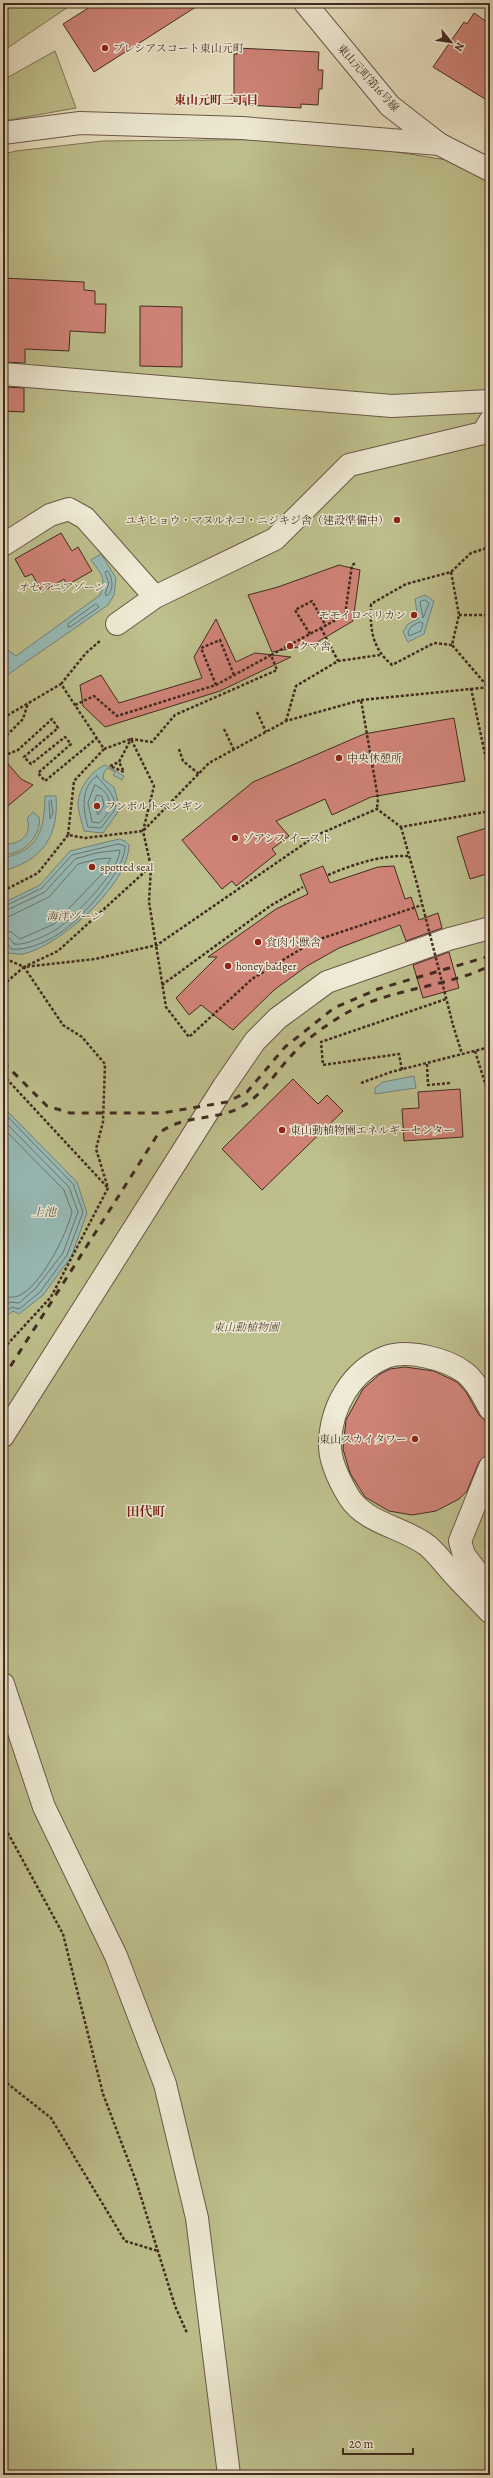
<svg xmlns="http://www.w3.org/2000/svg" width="493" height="2478" font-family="Alegreya,'Noto Serif JP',serif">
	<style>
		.green { fill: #bdbf8c; stroke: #807556 }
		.water { fill: #97bbb7; stroke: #75817b }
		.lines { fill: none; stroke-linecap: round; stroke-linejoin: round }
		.shore { stroke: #6d736c; stroke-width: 1 }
		.building { fill: #cf8377; stroke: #432b21 }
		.minor-casing { stroke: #6c5848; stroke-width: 24 }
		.path { stroke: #432b21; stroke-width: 2.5; stroke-dasharray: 3 2; stroke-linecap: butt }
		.minor { stroke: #efead5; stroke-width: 22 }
		.rail { stroke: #432b21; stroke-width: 3; stroke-dasharray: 7 7; stroke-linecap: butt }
		.path-bridge { stroke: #432b21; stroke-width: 2.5; stroke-dasharray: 3 2; stroke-linecap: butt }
		.poi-dot { fill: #8f2418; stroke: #efead5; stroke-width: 1.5 }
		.labels { text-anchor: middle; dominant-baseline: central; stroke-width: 3; stroke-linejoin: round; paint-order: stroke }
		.poi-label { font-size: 11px; fill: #432b21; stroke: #efead5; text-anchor: start }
		.street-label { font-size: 11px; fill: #432b21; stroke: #efead5 }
		.park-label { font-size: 11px; font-style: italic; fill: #5b4936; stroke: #efead5 }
		.neighbourhood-label { font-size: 12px; font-weight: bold; fill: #7a1f14; stroke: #efead5 }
		.water-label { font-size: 12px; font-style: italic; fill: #584f46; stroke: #efead5 }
		.quarter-label { font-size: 13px; font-weight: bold; fill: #7a1f14; stroke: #efead5 }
	</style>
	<rect width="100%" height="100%" fill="#e6debe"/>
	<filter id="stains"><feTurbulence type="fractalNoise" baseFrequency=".005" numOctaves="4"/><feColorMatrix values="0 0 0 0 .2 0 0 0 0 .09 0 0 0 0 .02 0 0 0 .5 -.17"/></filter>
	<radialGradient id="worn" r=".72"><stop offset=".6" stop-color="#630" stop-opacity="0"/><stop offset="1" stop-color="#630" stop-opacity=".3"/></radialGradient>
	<g class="green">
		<polygon points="3,3 74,3 3,51"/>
		<polygon points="55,51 76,108 3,121 3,80"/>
		<polygon points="316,139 465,163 490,180 490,2475 3,2475 3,154 16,151 103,141"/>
	</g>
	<g class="water">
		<path d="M101,554L116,578L114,595L108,605L3,678V647L16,656L100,595C107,578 101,574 91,560Z"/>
		<polygon points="425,595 434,601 424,634 408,642 403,632 408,624 418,619 415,599"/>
		<path d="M105,765L124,776L122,780L113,775L115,772L108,768L104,772L103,779L114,787L120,809L103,833L84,831C82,823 78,811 78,803C79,788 91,771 105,765Z"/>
		<path d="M45,796H56C59,836 43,860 3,871V858C40,850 44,830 45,796Z"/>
		<path d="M33,812L39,817C43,835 21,857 3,854V844C19,845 33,836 27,818Z"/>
		<path d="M119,839L125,841L129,845C129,884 60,946 23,954C19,955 13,953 8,953L3,943V903L40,885L70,851Z"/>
		<polygon points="414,1076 416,1088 375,1094 375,1088 383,1082"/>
		<polygon points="3,1107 77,1182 87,1213 71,1257 43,1295 19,1314 13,1311 3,1319"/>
	</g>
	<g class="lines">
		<g class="shore">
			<path d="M108,571C113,579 114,590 107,596L105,594L109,583L105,573Z"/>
			<polygon points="425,600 429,603 423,618 420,602"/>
			<polygon points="96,604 99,607 70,627 68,627 68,624"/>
			<polygon points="420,622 423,623 421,631 409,636 408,632 411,627"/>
			<path d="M97,776C105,787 114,792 116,808L101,828L88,827C83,810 80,787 97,776Z"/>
			<path d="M95,785C113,793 114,811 99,823L92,822L88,803Z"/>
			<polygon points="97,795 102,796 104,805 98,815 94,804"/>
			<polygon points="51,800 53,813 50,819 49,802"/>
			<path d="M3,907L42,888L72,855L118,844L125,846C126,870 80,920 60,933C47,942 26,951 11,949L7,943L3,942"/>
			<path d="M3,912L45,892L75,859L96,853L120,850C119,872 75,916 57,929C47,935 26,946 14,944L9,938L3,937"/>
			<polyline points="3,918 10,916 49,897 78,864 98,859 111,858 102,874 54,924 20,939 11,932 3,931"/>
			<polyline points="3,1112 73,1184 83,1212 67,1255 40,1292 19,1309 12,1307 3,1313"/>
			<polyline points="3,1120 69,1187 78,1212 63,1253 36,1288 19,1303 10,1302 3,1307"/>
			<path d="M3,1128L64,1190L72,1212C67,1234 40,1288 18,1296C13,1298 8,1296 3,1299"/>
		</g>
	</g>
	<g class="building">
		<polygon points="96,3 202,3 94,72 63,24"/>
		<polygon points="474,13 490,24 490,102 433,67 464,22 467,24"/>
		<polygon points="237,48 319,52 318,70 323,70 322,89 319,89 318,105 301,104 301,108 245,105 246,102 234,102 234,54 237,54"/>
		<polygon points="3,278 84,282 84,290 95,291 95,304 106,304 105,333 70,331 69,351 25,349 25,363 3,362"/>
		<polygon points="140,306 182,307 182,367 140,366"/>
		<polygon points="3,387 24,388 24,412 3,411"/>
		<polygon points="61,533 72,551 78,547 92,571 67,585 64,579 42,592 32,574 25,577 15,559"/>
		<polygon points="339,565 360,570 353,621 314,644 272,652 248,595 278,587"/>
		<polygon points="216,619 236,662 255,653 291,657 220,691 105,727 83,706 80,685 101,675 119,703 202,678 194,657"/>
		<polygon points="454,718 465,781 371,797 332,815 325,799 276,821 289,836 272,849 276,854 236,886 232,881 222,889 182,840 253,782 364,734"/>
		<polygon points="3,758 21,779 33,785 3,810"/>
		<polygon points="490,827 490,873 470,879 457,837"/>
		<polygon points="323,866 330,883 378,867 394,866 405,899 411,897 419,920 438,913 442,928 406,941 400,925 339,948 307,966 274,990 233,1030 201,1005 189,1015 176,998 217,957 208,957 276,909 308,894 300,875"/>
		<polygon points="449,952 459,988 423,998 413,965"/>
		<polygon points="293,1079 318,1104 327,1095 343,1111 262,1190 222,1149"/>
		<polygon points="460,1089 463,1137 404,1141 402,1109 419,1108 418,1092"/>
		<polygon points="405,1367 434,1371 457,1382 466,1392 479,1415 485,1420 488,1430 487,1455 479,1462 467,1491 459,1499 436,1511 412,1515 389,1511 365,1497 350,1473 343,1449 346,1420 363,1389 380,1374 390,1369"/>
	</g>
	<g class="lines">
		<defs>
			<g id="minor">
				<polyline points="305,3 390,106 439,144"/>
				<polyline points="3,133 80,123 242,128 330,135 439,144 490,170"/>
				<polyline points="3,374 392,406 490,401"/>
				<polyline points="3,545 50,515 69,509 85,518 155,597"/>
				<polyline points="117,624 155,597 275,539 349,465 483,433 490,421"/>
				<path d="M490,1409C483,1396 476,1381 464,1372C446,1359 408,1349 386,1357C351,1371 331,1407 330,1443C329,1461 340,1482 349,1497C366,1524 404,1527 428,1546C436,1553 443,1562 450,1570C463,1585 477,1598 490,1612"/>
				<polyline points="3,1436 224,1086 255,1041 278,1018 327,982 449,939 490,928"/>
				<polyline points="490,1467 460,1541 464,1555 490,1589"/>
				<polyline points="3,1684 44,1807 116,1956 165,2084 197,2218 229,2475"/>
			</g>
		</defs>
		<use href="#minor" class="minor-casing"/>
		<g class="path">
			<polyline points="490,523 487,525 490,530"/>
			<polyline points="451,572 459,615 452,645 488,687"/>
			<polyline points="459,615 490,615"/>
			<polyline points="321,628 338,661"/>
			<polyline points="310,634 295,610 312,601 326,626"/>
			<path d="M452,645L434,643L392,665C372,648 370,630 371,604L406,584L451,572L471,553L490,547"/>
			<polyline points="271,655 345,615 352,565 356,563"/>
			<polyline points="61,684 86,653 101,640"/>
			<polyline points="216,685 201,648 220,640 234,675"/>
			<polyline points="471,688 490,778"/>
			<polyline points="361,700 490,687"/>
			<polyline points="75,705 94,696 117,716 216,685 271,655 277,670 175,715 152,742 131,739 119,762 110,766 124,772 119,762"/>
			<polyline points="257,712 266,732"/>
			<polyline points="3,718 61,684 104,749 131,739 154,786 143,831 151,867 149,902 166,1007 189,1037 252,979 314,941 422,905"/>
			<polyline points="286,721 296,686 338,661 380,655"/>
			<polyline points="224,729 234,750"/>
			<polyline points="3,739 23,719 28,703"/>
			<polyline points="104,749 74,781 68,835 85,838 143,831 209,763 286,721 361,700 378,798 377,809"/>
			<polyline points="179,749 183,761 199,774"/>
			<polyline points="3,756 18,750 52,719 58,728 24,757 31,764 65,737 71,744 38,773 45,781 97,738"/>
			<polyline points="401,827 416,880"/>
			<polyline points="150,867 58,951 24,967 95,959 157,945 317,835 377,809 401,827 490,811"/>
			<path d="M328,875C354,864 381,855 409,856"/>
			<polyline points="3,891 38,873 68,835"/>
			<polyline points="3,954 6,959 24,967 63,1025 82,1037 105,1064 103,1122 96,1149 108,1188 51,1297 3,1349"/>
			<polyline points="3,985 24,967"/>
			<polyline points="162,985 270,906 303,887"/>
			<polyline points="453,1025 462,1054"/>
			<polyline points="475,1051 490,1099"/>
			<polyline points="427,1064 428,1085 450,1083"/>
			<polyline points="402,1070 399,1054 323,1065 321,1042 446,999"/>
			<polyline points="3,1075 108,1188"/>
			<polyline points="361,1083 391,1072 490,1047"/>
			<polyline points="485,1545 490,1538"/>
			<polyline points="3,1824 63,1934 103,2094 136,2181 175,2306 187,2333"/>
			<polyline points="3,2080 51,2118 125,2241 158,2251"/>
		</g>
		<use href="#minor" class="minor"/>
		<g class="rail">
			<polyline points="3,1062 47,1106 70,1113 162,1113 227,1102 247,1092 285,1047 334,1008 378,989 490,956"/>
			<path d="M3,1378L158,1134C184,1113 216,1122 243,1106C263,1094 275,1073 291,1056C304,1041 322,1028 338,1018C384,988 442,989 490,966"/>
		</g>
		<polyline class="path-bridge" points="416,880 453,1025"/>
	</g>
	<g class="poi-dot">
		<circle cx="105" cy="48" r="4"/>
		<circle cx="397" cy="520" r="4"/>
		<circle cx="414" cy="615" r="4"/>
		<circle cx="290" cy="646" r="4"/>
		<circle cx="339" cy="758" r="4"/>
		<circle cx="97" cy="806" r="4"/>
		<circle cx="235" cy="838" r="4"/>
		<circle cx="92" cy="867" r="4"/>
		<circle cx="258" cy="942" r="4"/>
		<circle cx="228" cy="966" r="4"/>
		<circle cx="282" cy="1130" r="4"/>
		<circle cx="415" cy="1439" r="4"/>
	</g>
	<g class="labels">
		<g class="poi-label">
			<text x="113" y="48">プレシアスコート東山元町</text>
			<text x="389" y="520" text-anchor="end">ユキヒョウ・マヌルネコ・ニジキジ舎（建設準備中）</text>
			<text x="406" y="615" text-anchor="end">モモイロペリカン</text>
			<text x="298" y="646">クマ舎</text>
			<text x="347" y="758">中央休憩所</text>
			<text x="105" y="806">フンボルトペンギン</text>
			<text x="243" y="838">ゾアシス イースト</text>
			<text x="100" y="867">spotted seal</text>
			<text x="266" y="942">食肉小獣舎</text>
			<text x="236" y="966">honey badger</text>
			<text x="290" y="1130">東山動植物園エネルギーセンター</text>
			<text x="407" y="1439" text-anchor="end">東山スカイタワー</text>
		</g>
		<g class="street-label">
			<text transform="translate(368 78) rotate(48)">東山元町第16号線</text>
		</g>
		<g class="park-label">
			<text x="61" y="587">オセアニアゾーン</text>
			<text x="74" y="916">海洋ゾーン</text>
			<text x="246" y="1327">東山動植物園</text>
		</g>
		<g class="neighbourhood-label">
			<text x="216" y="100">東山元町三丁目</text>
		</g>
		<g class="water-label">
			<text x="44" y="1212">上池</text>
		</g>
		<g class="quarter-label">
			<text x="146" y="1511">田代町</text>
		</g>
	</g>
	<rect width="493" height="2478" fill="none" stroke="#e6debe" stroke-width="16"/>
	<rect x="4" y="4" width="485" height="2470" fill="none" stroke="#432b21" stroke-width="2"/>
	<rect x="8" y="8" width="477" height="2462" fill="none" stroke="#432b21"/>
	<g transform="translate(451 42) rotate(119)" stroke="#efead5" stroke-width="3" paint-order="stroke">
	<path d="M0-3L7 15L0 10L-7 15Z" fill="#432b21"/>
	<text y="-6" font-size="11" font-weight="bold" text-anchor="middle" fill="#432b21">N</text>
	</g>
	<path d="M343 2448v6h70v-6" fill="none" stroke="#432b21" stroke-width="2"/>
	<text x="349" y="2448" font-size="12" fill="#432b21" stroke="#efead5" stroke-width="3" paint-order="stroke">20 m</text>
	<rect width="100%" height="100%" filter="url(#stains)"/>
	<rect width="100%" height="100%" fill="url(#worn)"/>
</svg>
